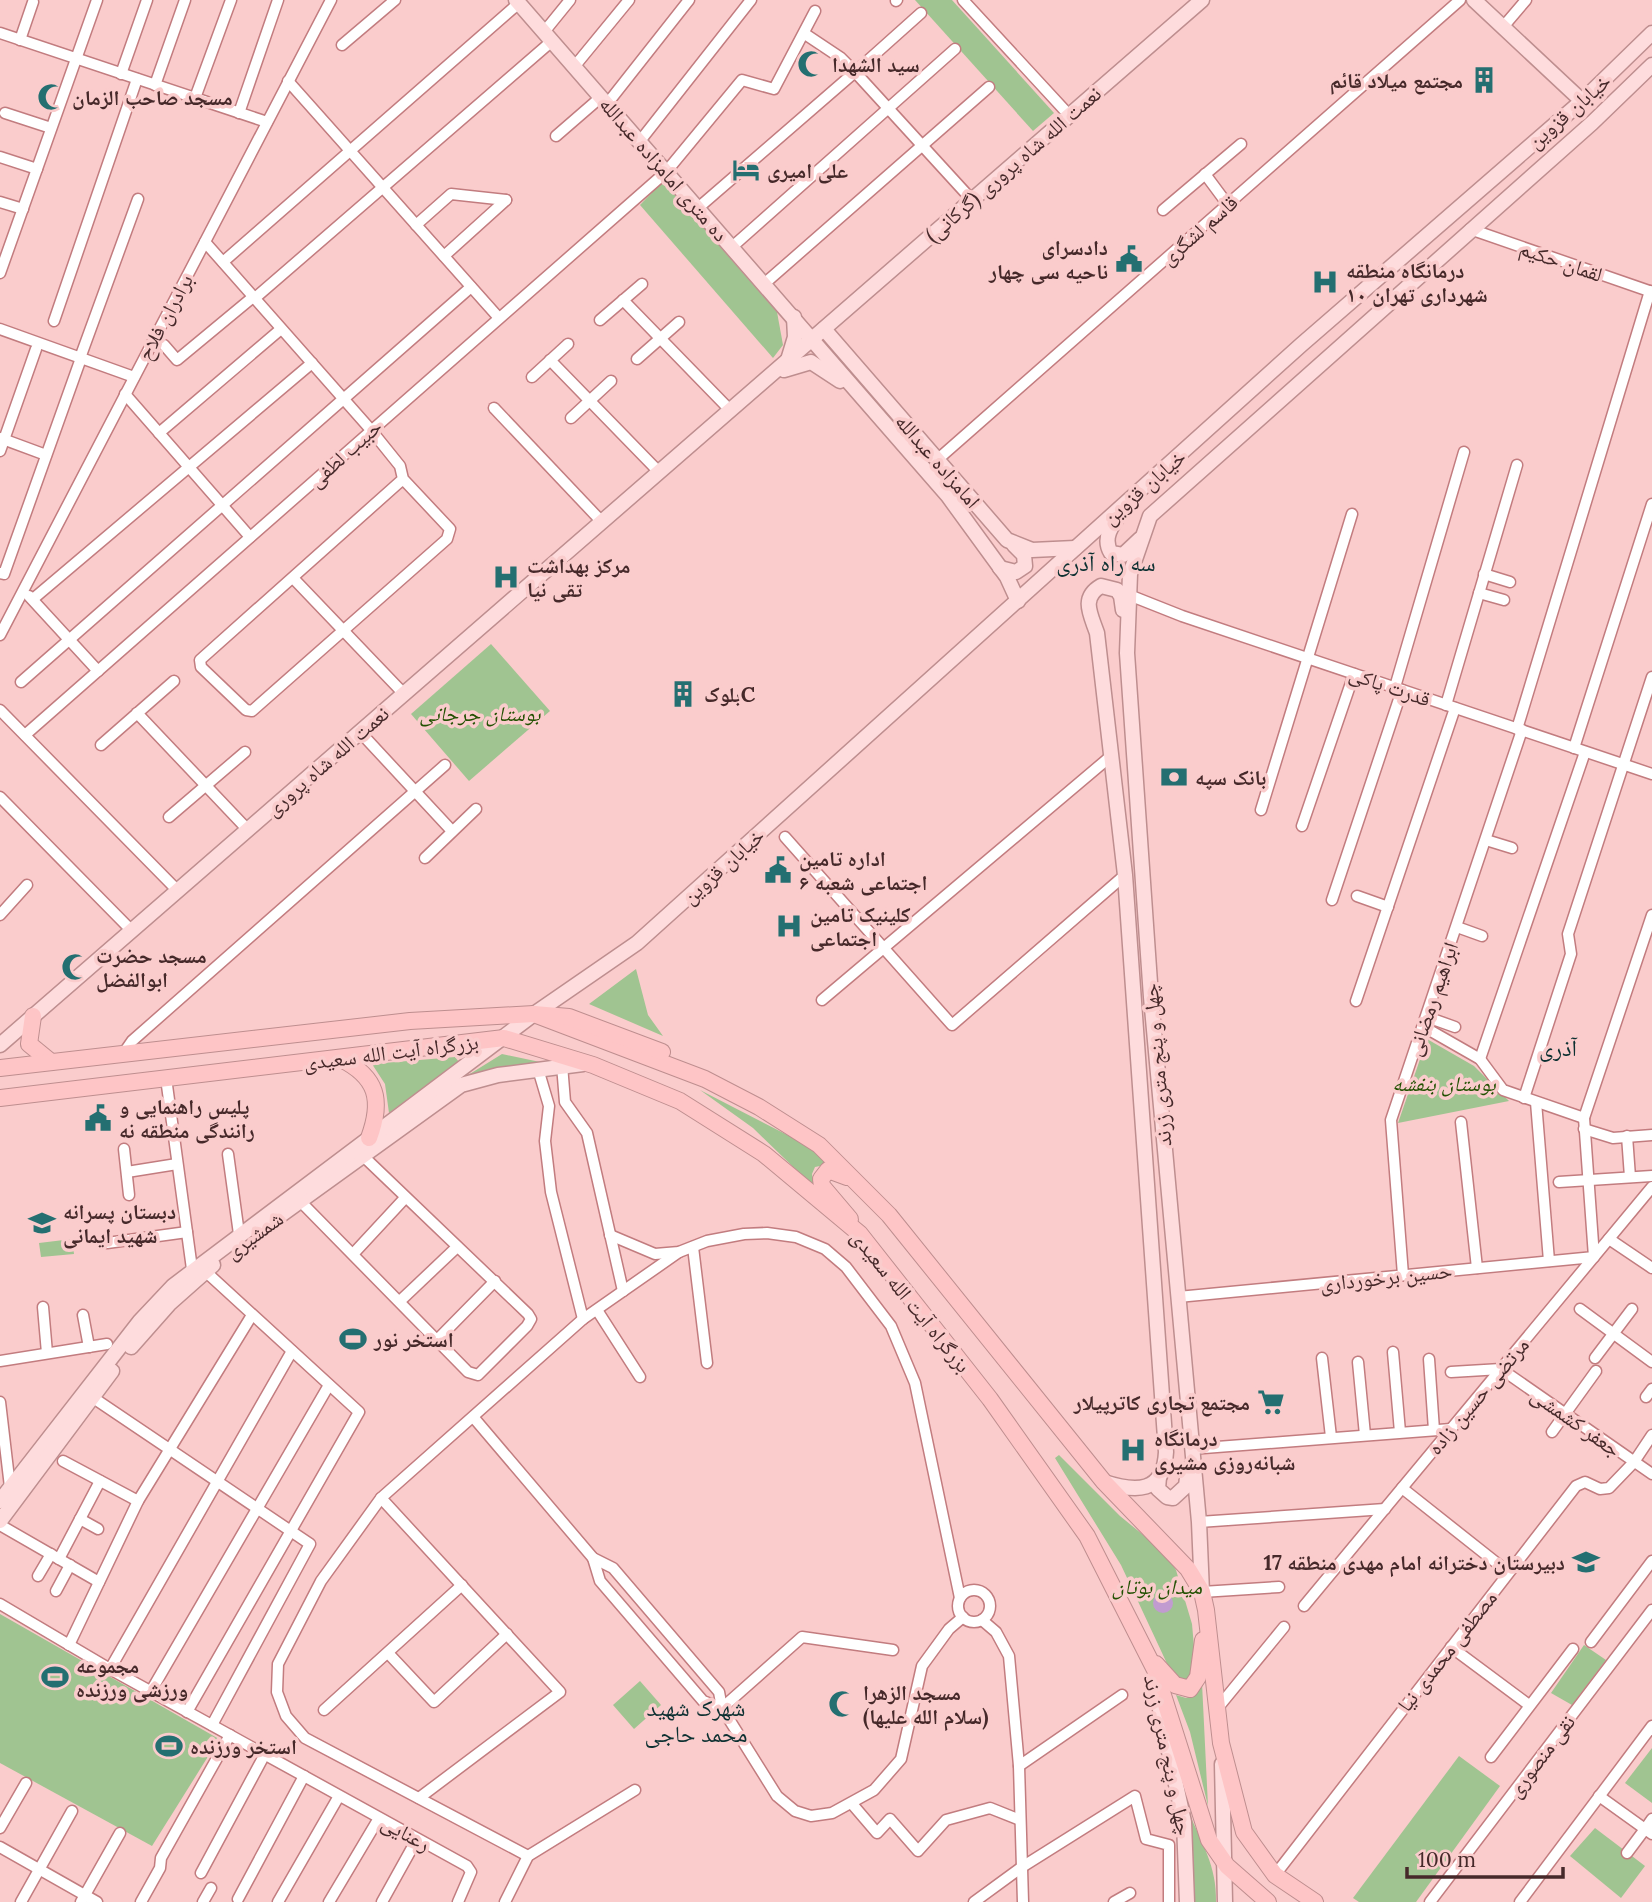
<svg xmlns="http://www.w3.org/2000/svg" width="1652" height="1902" font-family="Lora,'Noto Naskh Arabic',serif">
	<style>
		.green { fill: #a0c491 }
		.water { fill: #c19bd0 }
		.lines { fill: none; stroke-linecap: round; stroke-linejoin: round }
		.minor-casing { stroke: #c27c7f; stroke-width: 13 }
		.major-casing { stroke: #be8e8f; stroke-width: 17 }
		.highway-casing { stroke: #be8e8f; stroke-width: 18 }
		.minor { stroke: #fff; stroke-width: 10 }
		.major { stroke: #fedcdd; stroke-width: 14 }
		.highway { stroke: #fec5c6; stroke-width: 16 }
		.labels { text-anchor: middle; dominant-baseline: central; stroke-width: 7; stroke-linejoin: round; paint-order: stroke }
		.poi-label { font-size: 21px; font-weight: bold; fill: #46292a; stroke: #facccc; text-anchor: start }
		.street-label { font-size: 21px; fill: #46292a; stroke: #facccc }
		.park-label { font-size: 21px; font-style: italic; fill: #225102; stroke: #facccc }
		.neighbourhood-label { font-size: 23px; fill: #0c3031; stroke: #facccc }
	</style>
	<rect width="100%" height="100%" fill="#facccc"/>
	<g class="green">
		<polygon points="915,0 952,0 1054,113 1033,131"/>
		<polygon points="663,181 777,312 783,345 773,358 640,205"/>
		<polygon points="491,644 550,711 469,781 411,714"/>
		<polygon points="636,969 648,1015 663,1036 589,1004"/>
		<polygon points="1427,1039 1474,1066 1509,1101 1398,1123"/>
		<polygon points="502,1054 540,1062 501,1069 452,1085"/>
		<polygon points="455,1057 459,1062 389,1113 385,1084 372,1064"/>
		<polygon points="700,1090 801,1142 830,1164 815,1167 812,1174 814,1187 753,1128"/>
		<polygon points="72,1239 74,1254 41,1257 39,1243"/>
		<polygon points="1059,1455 1120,1516 1164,1552 1176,1570 1192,1624 1196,1669 1190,1680 1180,1681 1170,1670 1121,1565 1055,1458"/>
		<polygon points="0,1614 219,1739 152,1846 0,1763"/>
		<polygon points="1584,1645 1606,1660 1572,1705 1551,1693"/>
		<polygon points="640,1681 661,1705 634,1729 613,1705"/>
		<polygon points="1202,1683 1208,1806 1190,1732 1176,1695 1186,1698 1195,1695"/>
		<polygon points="1652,1748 1652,1803 1625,1783"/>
		<polygon points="1459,1756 1500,1786 1416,1902 1359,1902 1353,1898"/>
		<path d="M1188,1810C1201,1843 1217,1865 1216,1902H1192L1193,1838Z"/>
		<polygon points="1595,1828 1645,1866 1621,1898 1570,1856"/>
	</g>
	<circle class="water" cx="1163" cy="1603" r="10"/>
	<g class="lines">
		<defs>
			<g id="minor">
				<polyline points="963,0 1069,115"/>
				<polyline points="896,1 897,0"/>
				<polyline points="1503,27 1526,0"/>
				<polyline points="544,32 570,0"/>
				<polyline points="0,33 267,122"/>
				<polyline points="805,34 841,58 855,72 921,13"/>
				<polyline points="20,40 33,2"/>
				<polyline points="342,45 395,0"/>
				<polyline points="574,67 629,0"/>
				<polyline points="121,74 147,0"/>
				<polyline points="288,81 499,318"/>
				<polyline points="155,85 185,0"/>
				<polyline points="195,98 231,0"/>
				<polyline points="607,104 689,0"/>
				<polyline points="5,113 51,128"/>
				<polyline points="239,113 278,0"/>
				<polyline points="556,136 601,97"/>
				<polyline points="640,141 751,0"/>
				<polyline points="0,157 37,169"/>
				<polyline points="1205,174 1228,205"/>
				<polyline points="0,202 23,209"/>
				<polyline points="698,208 855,72 972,200"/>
				<polyline points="1163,210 1241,144"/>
				<polyline points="416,225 451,194 506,200"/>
				<polyline points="1470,229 1652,292"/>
				<polyline points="205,242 371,430 400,466 403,479 450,529 447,539 252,711 246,710 201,667 200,660 403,479"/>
				<polyline points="732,247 955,49"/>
				<polyline points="444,256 506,200"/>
				<polyline points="223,262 519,3"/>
				<polyline points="0,273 97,0"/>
				<polyline points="764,284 989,87"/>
				<polyline points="255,298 552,41"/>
				<polyline points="623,300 730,410"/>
				<polyline points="600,320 642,284"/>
				<polyline points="54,321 137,79"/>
				<polyline points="0,329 134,377"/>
				<polyline points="164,345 177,360 253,297"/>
				<polyline points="80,358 138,199"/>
				<polyline points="637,359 679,322"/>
				<polyline points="550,360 659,472"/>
				<polyline points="532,377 568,344"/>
				<polyline points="125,394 250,537"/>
				<polyline points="494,408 602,522"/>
				<polyline points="571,418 611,381"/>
				<polyline points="159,433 281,329"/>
				<polyline points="0,438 46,455"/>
				<polyline points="0,451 36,349"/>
				<polyline points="937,460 1460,0"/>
				<polyline points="0,573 4,574 80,361"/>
				<polyline points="1484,574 1510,582"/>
				<polyline points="293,578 404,694"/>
				<polyline points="1479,593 1504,600"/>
				<polyline points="1129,595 1182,616 1652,774"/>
				<polyline points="29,596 98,671"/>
				<polyline points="33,599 312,363"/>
				<polyline points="0,635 331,0"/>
				<polyline points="21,682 471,287"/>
				<polyline points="1395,687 1464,452"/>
				<polyline points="1446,705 1517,465"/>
				<polyline points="0,710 178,891"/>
				<polyline points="137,713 248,830"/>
				<polyline points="1517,729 1650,291"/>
				<polyline points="360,732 452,831"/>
				<polyline points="25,735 666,172 742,80 774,89 815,11"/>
				<polyline points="101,745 174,681"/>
				<polyline points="1574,748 1652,504"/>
				<polyline points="0,797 132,931"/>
				<polyline points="1261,810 1352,514"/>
				<polyline points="169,817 245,752"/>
				<polyline points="1302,826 1354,674"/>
				<polyline points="785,837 952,1025 1125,875"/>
				<polyline points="1486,840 1512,848"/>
				<polyline points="425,858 476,809"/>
				<polyline points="1357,896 1388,907"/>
				<polyline points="1332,900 1402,690"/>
				<polyline points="0,915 27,885"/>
				<polyline points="1457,927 1482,936"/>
				<polyline points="822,1000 1111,756"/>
				<polyline points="1356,1001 1455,708"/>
				<polyline points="1427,1017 1455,1027"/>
				<polyline points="1424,1027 1480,1059 1503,1090 1584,1118"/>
				<polyline points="123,1054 132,1041 445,765"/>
				<polyline points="1480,1059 1585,752"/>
				<polyline points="562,1065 565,1102 587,1133 623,1291"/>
				<polyline points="538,1069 549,1106 545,1141 551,1192 583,1319"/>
				<polyline points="166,1078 192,1269"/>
				<polyline points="1524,1098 1571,954 1568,934 1652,677"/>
				<polyline points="1536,1102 1549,1261"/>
				<polyline points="1461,1122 1477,1268"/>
				<polyline points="1584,1129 1613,1138 1652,1135"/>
				<polyline points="1627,1136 1630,1177"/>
				<polyline points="124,1149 129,1195"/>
				<polyline points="228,1154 239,1234"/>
				<polyline points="127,1172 177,1164"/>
				<polyline points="1559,1182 1652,1176"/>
				<polyline points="301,1202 468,1372 478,1375 527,1326 531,1319 528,1314 362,1155"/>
				<polyline points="610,1235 655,1254 679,1252 707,1241 744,1234 767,1233 796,1237 825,1249 846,1267 891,1326 915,1383 960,1598"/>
				<polyline points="1609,1239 1652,1268"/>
				<polyline points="107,1243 187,1232"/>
				<polyline points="693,1247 707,1363"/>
				<polyline points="354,1253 405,1198"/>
				<polyline points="1403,1275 1391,1120 1522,730"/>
				<polyline points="1178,1297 1594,1257 1584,1118 1652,915"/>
				<polyline points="400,1301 457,1247"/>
				<polyline points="43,1307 47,1353"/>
				<polyline points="1580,1309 1652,1362"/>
				<polyline points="597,1310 640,1377"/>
				<polyline points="83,1315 89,1347"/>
				<polyline points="437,1340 495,1281"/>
				<polyline points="1393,1352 1400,1432"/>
				<polyline points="1322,1358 1331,1437"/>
				<polyline points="1595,1358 1632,1309"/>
				<polyline points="1429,1359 1434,1430"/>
				<polyline points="0,1361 107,1344"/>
				<polyline points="1358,1362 1365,1435"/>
				<polyline points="1501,1369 1652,1474"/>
				<polyline points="1451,1372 1501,1369"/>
				<polyline points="92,1397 310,1544 212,1725"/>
				<polyline points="1646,1397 1652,1389"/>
				<polyline points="0,1402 10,1487"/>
				<polyline points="474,1418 593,1558 613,1568 719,1692 722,1708 777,1796 795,1811 811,1816 832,1813 874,1790 901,1759 922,1666 949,1629 963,1617"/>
				<polyline points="1552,1432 1596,1371"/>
				<polyline points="1191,1449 1451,1429"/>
				<polyline points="63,1461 138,1501"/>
				<polyline points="1402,1488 1508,1572"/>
				<polyline points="381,1498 560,1692 419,1798"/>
				<polyline points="80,1519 98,1529"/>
				<polyline points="1199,1522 1385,1509"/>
				<polyline points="0,1525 99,1582"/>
				<polyline points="593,1558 600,1581 703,1701 722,1708"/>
				<polyline points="59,1559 100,1481"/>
				<polyline points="38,1576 51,1554"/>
				<circle cx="974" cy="1606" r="16"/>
				<polyline points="56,1591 70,1565"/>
				<polyline points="1202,1592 1279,1587"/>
				<polyline points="0,1604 110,1669 467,1866 471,1872 458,1902"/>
				<polyline points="1304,1606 1652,1187"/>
				<polyline points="982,1620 996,1632 1009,1656 1019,1766 1023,1902"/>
				<polyline points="1591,1642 1652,1561"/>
				<polyline points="69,1645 138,1501 252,1315"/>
				<polyline points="1451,1647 1529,1705"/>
				<polyline points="388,1653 434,1702 507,1634"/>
				<polyline points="110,1669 292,1351"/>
				<polyline points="151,1691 329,1385"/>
				<polyline points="722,1708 802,1637 893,1650"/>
				<polyline points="324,1710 462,1585"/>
				<polyline points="1216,1710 1284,1627"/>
				<polyline points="187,1712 359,1412 205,1271"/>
				<polyline points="1491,1757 1573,1649"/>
				<polyline points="1019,1766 1122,1695"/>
				<polyline points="1599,1796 1645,1829 1627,1853"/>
				<polyline points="853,1805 877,1833 890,1819 918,1851 946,1820 990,1808 1020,1820"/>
				<polyline points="1652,1819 1645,1829 1652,1834"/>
				<polyline points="0,1828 26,1783"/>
				<polyline points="0,1847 97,1902"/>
				<polyline points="528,1856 305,1738 286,1716 277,1692 278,1664 321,1581 381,1498 583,1319 679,1252"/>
				<polyline points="201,1873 265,1754"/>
				<polyline points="1275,1875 1576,1486 1585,1482 1600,1489 1609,1488 1634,1462 1652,1435"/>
				<polyline points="238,1899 304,1776"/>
				<polyline points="21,1902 72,1811"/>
				<polyline points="81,1902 120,1833"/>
				<polyline points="141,1902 160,1868 161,1858 230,1735"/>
				<polyline points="203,1902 211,1888"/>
				<polyline points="278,1902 339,1796"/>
				<polyline points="329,1902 379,1818"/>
				<polyline points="382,1902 417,1839"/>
				<polyline points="505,1902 528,1856 635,1790"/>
				<polyline points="974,1902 1022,1867 1135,1796 1146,1839 1169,1845 1169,1902"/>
				<polyline points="1114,1902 1130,1893"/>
				<polyline points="1430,1902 1652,1610"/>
				<polyline points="1520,1902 1652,1726"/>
			</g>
			<g id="major">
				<polyline points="516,0 948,496 1007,577 1018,601"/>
				<polyline points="1474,0 1582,101"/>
				<polyline points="824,329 1007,540 1032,550 1075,548"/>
				<polyline points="788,360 795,337 794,317"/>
				<polyline points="784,370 811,362 840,381"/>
				<path d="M1121,513C1112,525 1102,538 1111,553L1123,555L1140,539"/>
				<polyline points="1000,568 1016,572 1025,566 1024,555 1014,545"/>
				<polyline points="0,1045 1202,0"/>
				<polyline points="260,1230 461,1085 498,1075 583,1064"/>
				<polyline points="131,1347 169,1304 213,1265"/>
				<polyline points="1159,1477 1158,1489 1167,1497 1173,1498 1186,1486 1188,1469"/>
				<path d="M1104,1482C1135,1492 1164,1494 1166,1452L1125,875L1097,633C1091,615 1080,598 1101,586L1117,590L1121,596L1123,610"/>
				<polyline points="0,1501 140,1321 173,1286 534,1014 637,943 1301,345 1582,101 1652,33"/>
				<polyline points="0,1521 112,1371"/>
				<polyline points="1202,1592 1199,1522 1151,997 1127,653 1130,574 1150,516 1592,123 1652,65"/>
				<polyline points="1158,1700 1184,1822 1187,1902"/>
				<polyline points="1222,1764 1225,1902"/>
			</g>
			<g id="highway">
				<polyline points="534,1014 705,1079 759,1107 819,1145 889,1215 1104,1482 1188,1569 1202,1592 1206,1610 1221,1743 1244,1832 1275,1875 1315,1902"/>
				<polyline points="33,1016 29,1044 51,1062"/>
				<path d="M341,1059C377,1077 383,1100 369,1138"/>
				<polyline points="0,1068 410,1021 534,1014 569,1017 662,1052"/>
				<polyline points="0,1098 504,1038 593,1065 680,1101 764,1154 860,1234 990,1399 1087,1536 1155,1670 1209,1840 1227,1866 1268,1902"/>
				<polyline points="847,1177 828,1170 821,1179 822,1186 850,1219"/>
				<polyline points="1156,1664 1175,1685 1190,1689 1198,1677 1203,1640"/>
			</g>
		</defs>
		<use href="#minor" class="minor-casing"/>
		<use href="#major" class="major-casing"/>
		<use href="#highway" class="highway-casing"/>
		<use href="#minor" class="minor"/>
		<use href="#major" class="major"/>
		<use href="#highway" class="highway"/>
	</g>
	<defs>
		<symbol id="mosque-bare" viewBox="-9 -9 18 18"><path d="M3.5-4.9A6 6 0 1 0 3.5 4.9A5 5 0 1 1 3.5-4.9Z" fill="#246f71" stroke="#facccc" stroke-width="2.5" paint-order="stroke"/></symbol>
		<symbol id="building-bare" viewBox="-9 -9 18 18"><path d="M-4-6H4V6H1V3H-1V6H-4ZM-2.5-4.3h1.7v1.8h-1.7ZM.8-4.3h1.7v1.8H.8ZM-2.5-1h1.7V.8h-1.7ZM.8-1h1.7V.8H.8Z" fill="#246f71" stroke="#facccc" stroke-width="2.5" paint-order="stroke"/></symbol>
		<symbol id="hotel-bare" viewBox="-9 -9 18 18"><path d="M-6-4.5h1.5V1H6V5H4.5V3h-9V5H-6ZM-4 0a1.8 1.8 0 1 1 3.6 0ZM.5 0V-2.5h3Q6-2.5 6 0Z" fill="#246f71" stroke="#facccc" stroke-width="2.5" paint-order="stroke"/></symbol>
		<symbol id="civic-bare" viewBox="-9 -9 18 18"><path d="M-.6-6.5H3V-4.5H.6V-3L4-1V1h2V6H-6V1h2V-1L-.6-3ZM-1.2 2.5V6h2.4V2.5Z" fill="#246f71" stroke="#facccc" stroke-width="2.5" paint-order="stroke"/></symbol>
		<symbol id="hospital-bare" viewBox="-9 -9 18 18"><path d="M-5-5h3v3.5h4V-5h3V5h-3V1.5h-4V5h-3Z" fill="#246f71" stroke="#facccc" stroke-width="2.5" paint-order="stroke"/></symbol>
		<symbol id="bank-bare" viewBox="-9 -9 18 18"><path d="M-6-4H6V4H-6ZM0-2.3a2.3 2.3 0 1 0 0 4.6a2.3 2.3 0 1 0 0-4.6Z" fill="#246f71" stroke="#facccc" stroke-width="2.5" paint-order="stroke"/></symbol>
		<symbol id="school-bare" viewBox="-9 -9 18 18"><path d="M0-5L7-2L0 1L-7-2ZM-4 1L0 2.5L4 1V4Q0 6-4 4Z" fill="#246f71" stroke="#facccc" stroke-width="2.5" paint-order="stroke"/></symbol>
		<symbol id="stadium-bare" viewBox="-9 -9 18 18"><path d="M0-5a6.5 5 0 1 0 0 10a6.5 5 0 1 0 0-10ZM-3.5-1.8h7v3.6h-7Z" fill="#246f71" stroke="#facccc" stroke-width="2.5" paint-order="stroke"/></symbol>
		<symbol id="supermarket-bare" viewBox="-9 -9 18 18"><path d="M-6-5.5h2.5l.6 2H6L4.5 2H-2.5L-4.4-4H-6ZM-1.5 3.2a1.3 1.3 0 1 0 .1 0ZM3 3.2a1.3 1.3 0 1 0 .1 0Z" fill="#246f71" stroke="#facccc" stroke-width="2.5" paint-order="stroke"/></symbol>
	</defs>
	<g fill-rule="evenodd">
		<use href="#mosque-bare" x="792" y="45" width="38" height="38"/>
		<use href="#building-bare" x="1465" y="61" width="38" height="38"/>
		<use href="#mosque-bare" x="32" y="78" width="38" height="38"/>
		<use href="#hotel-bare" x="727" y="151" width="38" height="38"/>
		<use href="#civic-bare" x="1110" y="240" width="38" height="38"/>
		<use href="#hospital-bare" x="1306" y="263" width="38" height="38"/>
		<use href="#hospital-bare" x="487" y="558" width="38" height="38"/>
		<use href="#building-bare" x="664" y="675" width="38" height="38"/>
		<use href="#bank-bare" x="1155" y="758" width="38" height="38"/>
		<use href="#civic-bare" x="759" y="851" width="38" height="38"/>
		<use href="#hospital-bare" x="770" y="907" width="38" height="38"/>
		<use href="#mosque-bare" x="56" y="948" width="38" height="38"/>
		<use href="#civic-bare" x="79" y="1099" width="38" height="38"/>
		<use href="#school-bare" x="23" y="1204" width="38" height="38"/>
		<use href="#stadium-bare" x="334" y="1320" width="38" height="38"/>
		<use href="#supermarket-bare" x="1252" y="1383" width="38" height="38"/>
		<use href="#hospital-bare" x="1114" y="1431" width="38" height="38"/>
		<use href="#school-bare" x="1567" y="1543" width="38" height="38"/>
		<use href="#stadium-bare" x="36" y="1658" width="38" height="38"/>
		<use href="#mosque-bare" x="823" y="1685" width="38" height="38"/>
		<use href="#stadium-bare" x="150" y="1727" width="38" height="38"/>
	</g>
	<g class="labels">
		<g class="poi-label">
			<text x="832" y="64">سید الشهدا</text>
			<text x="1463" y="80" text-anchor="end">مجتمع میلاد قائم</text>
			<text x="72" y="97">مسجد صاحب الزمان</text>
			<text x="767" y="170">علی امیری</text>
			<text x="1108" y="247" text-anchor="end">دادسرای<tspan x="1108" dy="24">ناحیه سی چهار</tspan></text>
			<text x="1346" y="270">درمانگاه منطقه<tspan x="1346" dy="24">۱۰ شهرداری تهران</tspan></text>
			<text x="527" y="565">مرکز بهداشت<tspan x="527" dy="24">تقی نیا</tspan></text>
			<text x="704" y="694">بلوکC</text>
			<text x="1195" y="777">بانک سپه</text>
			<text x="799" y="858">اداره تامین<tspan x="799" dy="24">اجتماعی شعبه ۶</tspan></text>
			<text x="810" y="914">کلینیک تامین<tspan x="810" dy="24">اجتماعی</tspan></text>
			<text x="96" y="955">مسجد حضرت<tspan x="96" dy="24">ابوالفضل</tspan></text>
			<text x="119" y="1106">پلیس راهنمایی و<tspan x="119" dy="24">رانندگی منطقه نه</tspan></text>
			<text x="63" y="1211">دبستان پسرانه<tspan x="63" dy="24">شهید ایمانی</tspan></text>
			<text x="374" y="1339">استخر نور</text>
			<text x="1250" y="1402" text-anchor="end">مجتمع تجاری کاترپیلار</text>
			<text x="1154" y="1438">درمانگاه<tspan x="1154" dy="24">شبانه‌روزی مشیری</tspan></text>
			<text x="1565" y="1562" text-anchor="end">دبیرستان دخترانه امام مهدی منطقه 17</text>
			<text x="76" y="1665">مجموعه<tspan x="76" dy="24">ورزشی ورزنده</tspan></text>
			<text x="863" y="1692">مسجد الزهرا<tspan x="863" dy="24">(سلام الله علیها)</tspan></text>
			<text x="190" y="1746">استخر ورزنده</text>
		</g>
		<g class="street-label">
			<text transform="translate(1569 111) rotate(-41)">خیابان قزوین</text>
			<text transform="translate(1013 164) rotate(-41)">نعمت الله شاه پروری (گرکانی)</text>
			<text transform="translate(664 169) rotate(49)">ده متری امامزاده عبدالله</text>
			<text transform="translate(1199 230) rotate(-41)">قاسم لشگری</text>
			<text transform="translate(1561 261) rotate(19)">لقمان حکیم</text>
			<text transform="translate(165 317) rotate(-62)">برادران فلاح</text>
			<text transform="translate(345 453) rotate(-42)">حبیب لطفی</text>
			<text transform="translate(938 461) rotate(49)">امامزاده عبدالله</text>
			<text transform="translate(1144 487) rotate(-41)">خیابان قزوین</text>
			<text transform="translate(1390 686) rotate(19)">قدرت پاکی</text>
			<text transform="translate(327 761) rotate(-41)">نعمت الله شاه پروری</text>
			<text transform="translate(723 866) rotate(-42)">خیابان قزوین</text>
			<text transform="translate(1432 999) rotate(-71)">ابراهیم رمضانی</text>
			<text transform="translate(391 1052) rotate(-7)">بزرگراه آیت الله سعیدی</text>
			<text transform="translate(1157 1065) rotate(-95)">چهل و پنج متری زرند</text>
			<text transform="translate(254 1235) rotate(-36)">شمشیری</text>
			<text transform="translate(1386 1277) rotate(-6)">حسین برخورداری</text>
			<text transform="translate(911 1301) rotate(51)">بزرگراه آیت الله سعیدی</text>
			<text transform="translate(1478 1396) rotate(-50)">مرتضی حسین زاده</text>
			<text transform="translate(1576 1422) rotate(35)">جعفر کشمشی</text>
			<text transform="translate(1447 1651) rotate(-52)">مصطفی محمدی نیا</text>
			<text transform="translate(1168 1755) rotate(78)">چهل و پنج متری زرند</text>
			<text transform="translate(1541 1756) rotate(-53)">نقی منصوری</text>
			<text transform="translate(406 1833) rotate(29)">رعنایی</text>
		</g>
		<g class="park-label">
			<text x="480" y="713">بوستان جرجانی</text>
			<text x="1444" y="1083">بوستان بنفشه</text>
			<text x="1157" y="1586">میدان بوتان</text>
		</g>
		<g class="neighbourhood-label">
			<text x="1106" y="562">سه راه آذری</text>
			<text x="1558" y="1047">آذری</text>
			<text x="696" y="1707">شهرک شهید<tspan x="696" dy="26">محمد حاجی</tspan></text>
		</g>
	</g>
	<path d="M1407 1867v10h156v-10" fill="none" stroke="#46292a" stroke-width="3.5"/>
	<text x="1418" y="1867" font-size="21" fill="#46292a" stroke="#facccc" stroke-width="5" paint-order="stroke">100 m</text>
</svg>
